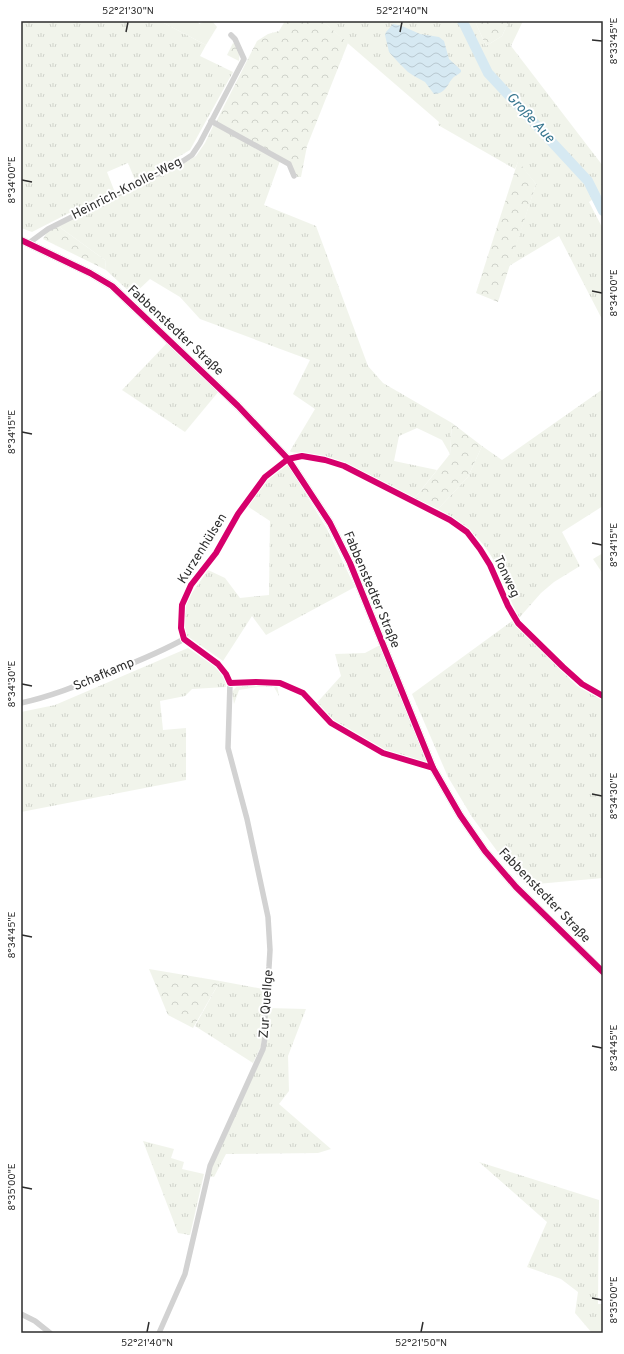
<svg xmlns="http://www.w3.org/2000/svg" width="624" height="1354" font-family="Overpass,sans-serif">
	<style>
		.grass { fill: url(#grass-tufts) }
		.forest { fill: url(#forest-crowns) }
		.garden { fill: #f1f4eb }
		.water { fill: url(#water-waves) }
		.lines { fill: none; stroke-linecap: round; stroke-linejoin: round }
		.river { stroke: #d6e9f2; stroke-width: 10 }
		.street { stroke: #d2d2d2; stroke-width: 5.5 }
		.secondary { stroke: #cbcbcb; stroke-width: 8 }
		.cycleway-casing { stroke: #fff; stroke-width: 8 }
		.cycleway { stroke: #d6006c; stroke-width: 6 }
		.ticks { fill: none; stroke: #2d2d2d; stroke-width: 1.5 }
		.labels { text-anchor: middle; dominant-baseline: central; stroke-width: 4; stroke-linejoin: round; paint-order: stroke }
		.street-label { font-size: 13px; fill: #2d2d2d; stroke: #fff }
		.water-label { font-size: 14px; font-style: italic; fill: #397790; stroke: #fff }
		.neatline { fill: none; stroke: #2d2d2d; stroke-width: 1.5 }
		.ticks-label { font-size: 10px; text-anchor: middle; fill: #2d2d2d }
	</style>
	<defs>
		<pattern id="grass-tufts" width="24" height="20" patternUnits="userSpaceOnUse"><rect width="24" height="20" fill="#f1f4eb"/><path d="M3 7l-1-3M5 7V3M7 7l1-3M15 17l-1-3M17 17v-4M19 17l1-3" fill="none" stroke="#cfd2ca"/></pattern>
		<pattern id="forest-crowns" width="20" height="18" patternUnits="userSpaceOnUse"><rect width="20" height="18" fill="#f1f4eb"/><path d="M2 6a3 3 0 1 1 6 0M12 15a3 3 0 1 1 6 0" fill="none" stroke="#cfd2ca"/></pattern>
		<pattern id="water-waves" width="16" height="10" patternUnits="userSpaceOnUse"><rect width="16" height="10" fill="#d6e9f2"/><path d="M0 5q4-4 8 0t8 0" fill="none" stroke="#b8c8d0"/></pattern>
	</defs>
	<rect width="100%" height="100%" fill="#fff"/>
	<g class="grass">
		<polygon points="21,21 160,21 206,45 200,56 233,72 190,150 161,167 135,180 128,163 107,172 114,190 32,232 21,228"/>
		<polygon points="322,21 451,21 452,23 456,21 475,21 486,46 502,36 509,21 523,21 511,46 603,166 603,199 600,194 589,202 603,229 603,321 559,236 509,266 536,184 518,162 515,169 438,125 439,122"/>
		<polygon points="214,124 280,161 264,205 316,226 368,366 383,383 452,423 450,454 442,440 417,428 399,436 394,461 437,470 414,499 344,464 326,457 291,452 290,451 315,409 293,394 310,360 200,319 180,297 150,279 133,295 106,270 105,260 58,226 180,166 196,156 205,143"/>
		<polygon points="168,342 219,391 185,432 122,390"/>
		<path d="M603,389V506L562,532L580,566L554,582L541,593L519,618C509,599 504,579 494,561C482,537 460,522 438,509L468,477L482,446L502,460Z"/>
		<polygon points="287,463 327,529 355,587 266,635 252,616 223,661 187,636 183,628 184,609 192,593 208,570 225,578 240,598 269,595 270,521 247,506 268,479"/>
		<polygon points="603,553 603,574 593,559"/>
		<polygon points="512,621 577,686 603,700 603,878 526,885 500,855 472,817 448,777 412,694"/>
		<polygon points="380,645 428,763 424,769 382,756 339,732 330,725 313,707 341,676 335,654 365,653"/>
		<polygon points="188,648 220,670 225,678 226,687 192,689 185,696 160,701 163,730 186,728 186,780 21,812 21,712 55,705"/>
		<polygon points="256,683 277,685 279,696 274,687 257,687 239,690 234,704 232,692 237,686"/>
		<polygon points="220,981 263,989 263,1032 261,1046 253,1063 195,1026"/>
		<polygon points="267,1008 306,1009 288,1056 289,1091 279,1104 331,1149 318,1153 226,1154 214,1177 209,1176 211,1167 265,1050"/>
		<polygon points="143,1141 174,1149 171,1158 184,1162 182,1169 204,1174 190,1235 178,1233"/>
		<polygon points="479,1162 599,1200 598,1304 603,1304 603,1333 592,1333 575,1313 578,1292 561,1279 527,1267 547,1222"/>
	</g>
	<g class="forest">
		<polygon points="285,21 322,21 348,43 307,146 301,177 296,177 290,164 216,122 257,41 268,34 279,31"/>
		<polygon points="475,21 509,21 502,36 486,46"/>
		<path d="M233,43C239,46 240,55 239,61L227,55Z"/>
		<polygon points="518,161 536,184 498,302 476,293"/>
		<polygon points="58,226 105,260 106,270 43,239 47,232"/>
		<polygon points="452,423 482,446 468,477 438,509 414,499 450,454"/>
		<polygon points="149,969 220,981 193,1028 168,1015"/>
	</g>
	<polygon class="garden" points="160,21 198,21 199,24 205,21 212,21 217,27 206,45"/>
	<path class="water" d="M393,24L402,26L420,34L439,37L444,41L449,59L461,70V72C458,75 454,76 452,79C447,85 445,94 434,94L425,82L414,76L408,72L398,62L389,52L385,35L386,32Z"/>
	<g class="lines">
		<polyline class="river" points="462,21 465,26 488,73 588,181 603,211"/>
		<g class="street">
			<polyline points="211,121 289,164 294,176"/>
			<polyline points="29,243 48,229 183,161 192,155 200,143 244,59 235,39 231,35"/>
			<path d="M21,703C53,696 81,684 111,672C136,662 161,652 184,639"/>
			<polyline points="433,768 383,753 331,723 303,693 280,683 256,682 230,683 226,674 218,664 184,639 181,628 182,605 191,585 216,553 238,514 265,477 288,459 302,456 325,460 344,466 450,520 467,532 480,549 490,565 508,606 518,623 563,667 582,684 603,696"/>
			<polyline points="21,1314 35,1321 50,1333"/>
			<polyline points="159,1333 185,1274 210,1166 263,1049 265,1037 265,999 269,967 270,950 268,917 247,819 228,748 230,683"/>
		</g>
		<polyline class="secondary" points="21,240 90,273 112,286 238,406 288,459 330,523 350,563 433,768 460,815 485,851 516,887 603,972"/>
		<defs>
			<g id="cycleway">
				<polyline points="21,240 90,273 112,286 238,406 288,459 330,523 350,563 433,768 460,815 485,851 516,887 603,972"/>
				<polyline points="433,768 383,753 331,723 303,693 280,683 256,682 230,683 226,674 218,664 184,639 181,628 182,605 191,585 216,553 238,514 265,477 288,459 302,456 325,460 344,466 450,520 467,532 480,549 490,565 508,606 518,623 563,667 582,684 603,696"/>
			</g>
		</defs>
		<use href="#cycleway" class="cycleway-casing"/>
		<use href="#cycleway" class="cycleway"/>
	</g>
	<path class="ticks" d="M126,32L128,22M400,32L402,22M592,40L602,41M22,180L32,182M592,291L602,293M22,432L32,434M592,543L602,545M22,684L32,686M592,794L602,796M22,935L32,937M592,1046L602,1048M22,1187L32,1189M592,1298L602,1300M147,1332L149,1322M421,1332L423,1322"/>
	<g class="labels">
		<g class="street-label">
			<text transform="translate(127 189) rotate(-27)">Heinrich-Knolle-Weg</text>
			<text transform="translate(175 331) rotate(43)">Fabbenstedter Straße</text>
			<text transform="translate(203 549) rotate(-58)">Kurzenhülsen</text>
			<text transform="translate(506 577) rotate(65)">Tonweg</text>
			<text transform="translate(371 590) rotate(67)">Fabbenstedter Straße</text>
			<text transform="translate(104 675) rotate(-23)">Schafkamp</text>
			<text transform="translate(544 896) rotate(46)">Fabbenstedter Straße</text>
			<text transform="translate(267 1004) rotate(-86)">Zur Quellge</text>
		</g>
		<g class="water-label">
			<text transform="translate(530 118) rotate(47)">Große Aue</text>
		</g>
	</g>
	<rect width="624" height="1354" fill="none" stroke="#ffffff" stroke-width="44"/>
	<rect x="22" y="22" width="580" height="1310" class="neatline"/>
	<g class="ticks-label">
		<text x="128" y="14">52°21'30"N</text>
		<text x="402" y="14">52°21'40"N</text>
		<text transform="translate(613 41) rotate(-90)" y="4">8°33'45"E</text>
		<text transform="translate(11 180) rotate(-90)" y="4">8°34'00"E</text>
		<text transform="translate(613 293) rotate(-90)" y="4">8°34'00"E</text>
		<text transform="translate(11 432) rotate(-90)" y="4">8°34'15"E</text>
		<text transform="translate(613 545) rotate(-90)" y="4">8°34'15"E</text>
		<text transform="translate(11 684) rotate(-90)" y="4">8°34'30"E</text>
		<text transform="translate(613 796) rotate(-90)" y="4">8°34'30"E</text>
		<text transform="translate(11 935) rotate(-90)" y="4">8°34'45"E</text>
		<text transform="translate(613 1048) rotate(-90)" y="4">8°34'45"E</text>
		<text transform="translate(11 1187) rotate(-90)" y="4">8°35'00"E</text>
		<text transform="translate(613 1300) rotate(-90)" y="4">8°35'00"E</text>
		<text x="147" y="1346">52°21'40"N</text>
		<text x="421" y="1346">52°21'50"N</text>
	</g>
</svg>
